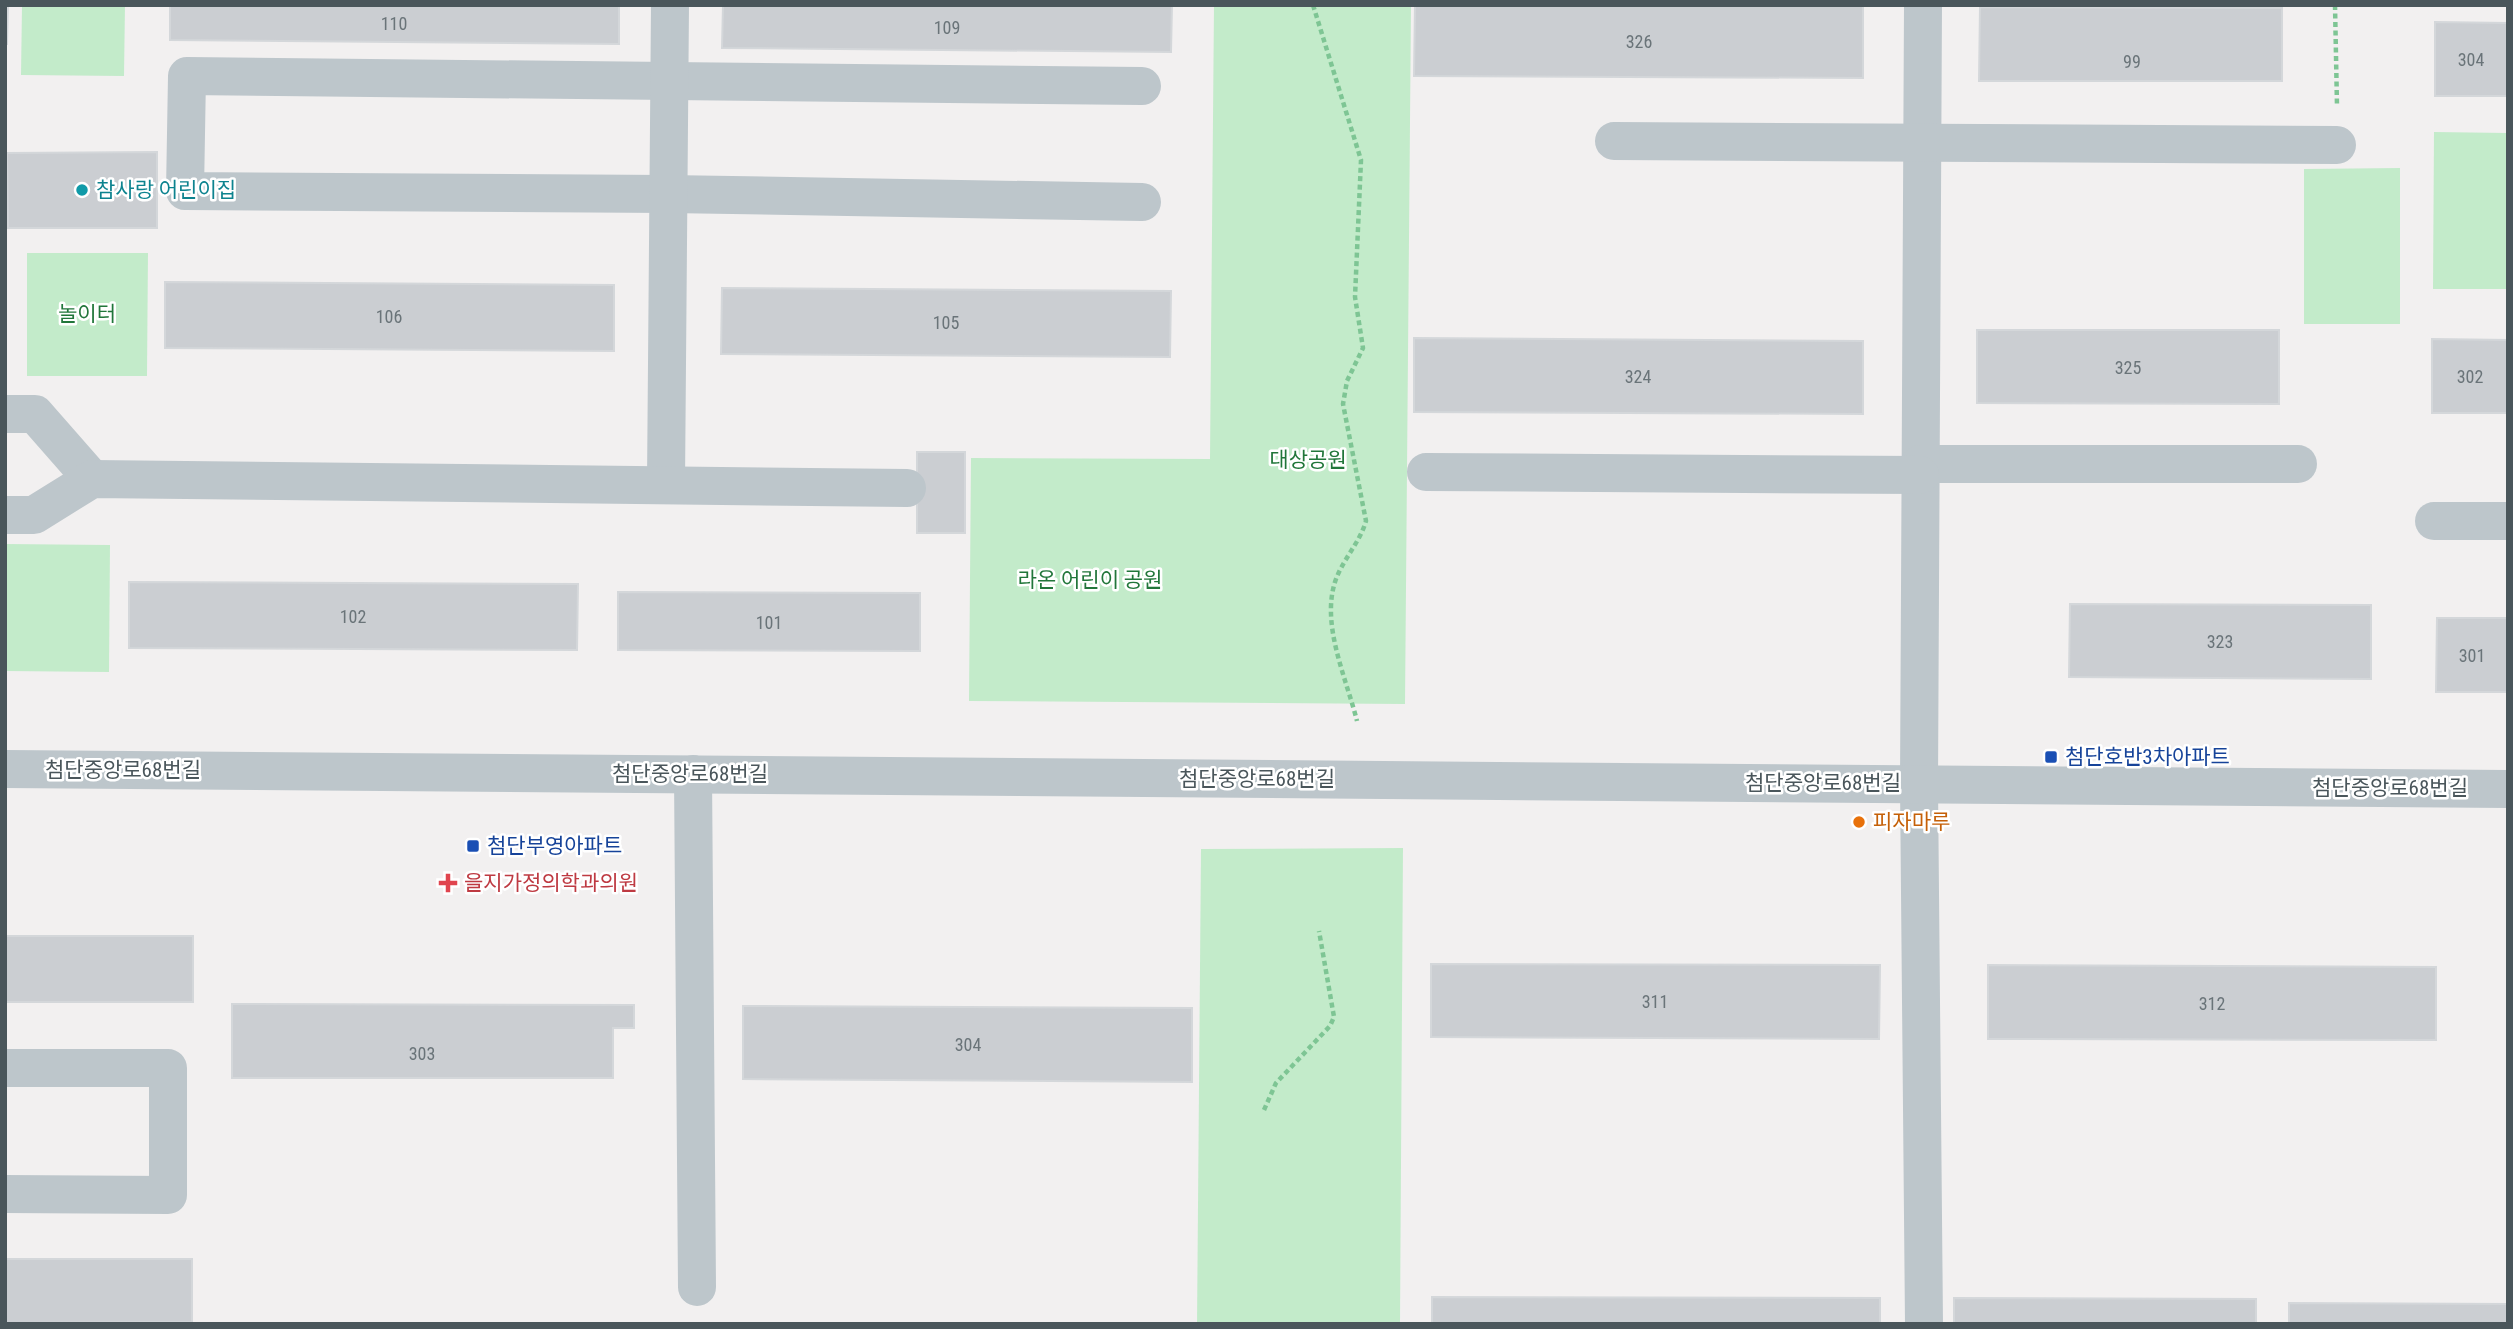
<svg xmlns="http://www.w3.org/2000/svg" width="2513" height="1329" font-family="'Roboto Condensed','Noto Sans KR',sans-serif">
	<style>
		.green { fill: #c3ebca }
		.building { fill: #cbced2; stroke: #d4d7da; stroke-width: 2 }
		.lines { fill: none; stroke-linecap: round; stroke-linejoin: round }
		.path { stroke: #7ec594; stroke-width: 4.5; stroke-dasharray: 5 3.5; stroke-linecap: butt }
		.minor { stroke: #bdc6cb; stroke-width: 38 }
		.culture-dot { fill: #0f9aa8; stroke: #fff; stroke-width: 2.5 }
		.transit-dot { fill: #1a4fb4; stroke: #fff; stroke-width: 2.5 }
		.food-dot { fill: #e8710a; stroke: #fff; stroke-width: 2.5 }
		.health-dot { fill: #e0444e; stroke: #fff; stroke-width: 2.5 }
		.labels { text-anchor: middle; dominant-baseline: central; stroke-width: 5; stroke-linejoin: round; paint-order: stroke }
		.number-label { font-size: 18px; fill: #6a7479 }
		.culture-label { font-size: 21px; fill: #0d838f; stroke: #fff; text-anchor: start }
		.park-label { font-size: 21px; fill: #21763a; stroke: #fff }
		.transit-label { font-size: 21px; fill: #164399; stroke: #fff; text-anchor: start }
		.street-label { font-size: 21px; fill: #4a565b; stroke: #fff }
		.food-label { font-size: 21px; fill: #c56008; stroke: #fff; text-anchor: start }
		.health-label { font-size: 21px; fill: #be3a42; stroke: #fff; text-anchor: start }
	</style>
	<rect width="100%" height="100%" fill="#f2f0f0"/>
	<g class="green">
		<polygon points="22,5 125,5 124,76 21,75"/>
		<polygon points="1214,5 1411,5 1405,704 969,701 971,458 1210,459"/>
		<polygon points="2434,132 2508,133 2508,289 2433,289"/>
		<polygon points="2400,168 2400,324 2304,324 2304,169"/>
		<polygon points="27,253 148,253 147,376 27,376"/>
		<polygon points="5,544 110,545 109,672 5,671"/>
		<polygon points="1403,848 1400,1324 1197,1324 1201,849"/>
	</g>
	<g class="building">
		<polygon points="5,5 8,5 7,44 5,44"/>
		<polygon points="170,5 619,5 619,44 170,40"/>
		<polygon points="723,5 1172,5 1171,52 722,48"/>
		<polygon points="1415,5 1863,5 1863,78 1414,76"/>
		<polygon points="1980,7 2282,8 2282,81 1979,81"/>
		<polygon points="2435,22 2508,23 2508,96 2435,96"/>
		<polygon points="157,152 157,228 8,228 7,153"/>
		<polygon points="165,282 614,285 614,351 165,348"/>
		<polygon points="722,288 1171,291 1170,357 721,354"/>
		<polygon points="1977,330 2279,330 2279,404 1977,403"/>
		<polygon points="1414,338 1863,341 1863,414 1414,412"/>
		<polygon points="2432,339 2508,340 2508,413 2432,413"/>
		<rect x="917" y="452" width="48" height="81"/>
		<polygon points="129,582 578,584 577,650 129,648"/>
		<polygon points="618,592 920,593 920,651 618,650"/>
		<polygon points="2070,604 2371,605 2371,679 2069,677"/>
		<polygon points="2437,618 2508,618 2508,692 2436,692"/>
		<rect x="5" y="936" width="188" height="66"/>
		<polygon points="1431,964 1880,965 1879,1039 1431,1037"/>
		<polygon points="1988,965 2436,967 2436,1040 1988,1039"/>
		<polygon points="232,1004 634,1005 634,1028 613,1028 613,1078 232,1078"/>
		<polygon points="743,1006 1192,1008 1192,1082 743,1079"/>
		<polygon points="5,1259 192,1259 192,1322 5,1323"/>
		<polygon points="1432,1297 1880,1298 1880,1324 1432,1324"/>
		<polygon points="1954,1298 2256,1299 2256,1324 1954,1324"/>
		<polygon points="2289,1303 2508,1304 2508,1324 2289,1324"/>
	</g>
	<g class="lines">
		<g class="path">
			<path d="M1313,5L1361,160L1355,297L1363,348L1347,381L1343,404L1366,521C1360,542 1344,558 1336,579C1320,623 1346,677 1357,721"/>
			<polyline points="2335,5 2337,106"/>
			<polyline points="1264,1110 1276,1083 1330,1026 1334,1017 1319,931"/>
		</g>
		<g class="minor">
			<polyline points="1923,5 1919,784 1924,1324"/>
			<polyline points="1142,86 187,76 185,191 668,194 1142,202"/>
			<polyline points="1614,141 2337,145"/>
			<polyline points="5,414 35,414 92,479"/>
			<polyline points="1920,464 2298,464"/>
			<polyline points="1426,472 1920,475"/>
			<polyline points="666,483 670,5"/>
			<polyline points="5,515 34,515 92,479 907,488"/>
			<polyline points="2434,521 2508,521"/>
			<polyline points="5,769 2508,789"/>
			<polyline points="693,774 697,1287"/>
			<polyline points="5,1068 168,1068 168,1195 5,1194"/>
		</g>
	</g>
	<circle class="culture-dot" cx="82" cy="190" r="7"/>
	<g class="transit-dot">
		<rect x="2044" y="750" width="14" height="14" rx="3.5"/>
		<rect x="466" y="839" width="14" height="14" rx="3.5"/>
	</g>
	<circle class="food-dot" cx="1859" cy="822" r="7"/>
	<path class="health-dot" d="M444.5 872.5h7v7h7v7h-7v7h-7v-7h-7v-7h7z"/>
	<g class="labels">
		<g class="number-label">
			<text x="394" y="23">110</text>
			<text x="947" y="27">109</text>
			<text x="1639" y="41">326</text>
			<text x="2471" y="59">304</text>
			<text x="2132" y="61">99</text>
			<text x="389" y="316">106</text>
			<text x="946" y="322">105</text>
			<text x="2128" y="367">325</text>
			<text x="1638" y="376">324</text>
			<text x="2470" y="376">302</text>
			<text x="353" y="616">102</text>
			<text x="769" y="622">101</text>
			<text x="2220" y="641">323</text>
			<text x="2472" y="655">301</text>
			<text x="1655" y="1001">311</text>
			<text x="2212" y="1003">312</text>
			<text x="968" y="1044">304</text>
			<text x="422" y="1053">303</text>
		</g>
		<g class="culture-label">
			<text x="96" y="190">참사랑 어린이집</text>
		</g>
		<g class="park-label">
			<text x="87" y="314">놀이터</text>
			<text x="1308" y="460">대상공원</text>
			<text x="1090" y="580">라온 어린이 공원</text>
		</g>
		<g class="transit-label">
			<text x="2065" y="757">첨단호반3차아파트</text>
			<text x="487" y="846">첨단부영아파트</text>
		</g>
		<g class="street-label">
			<text x="123" y="770">첨단중앙로68번길</text>
			<text x="690" y="774">첨단중앙로68번길</text>
			<text x="1257" y="779">첨단중앙로68번길</text>
			<text x="1823" y="783">첨단중앙로68번길</text>
			<text x="2390" y="788">첨단중앙로68번길</text>
		</g>
		<g class="food-label">
			<text x="1873" y="822">피자마루</text>
		</g>
		<g class="health-label">
			<text x="464" y="883">을지가정의학과의원</text>
		</g>
	</g>
	<rect width="2513" height="1329" fill="none" stroke="#4a565b" stroke-width="14"/>
</svg>
